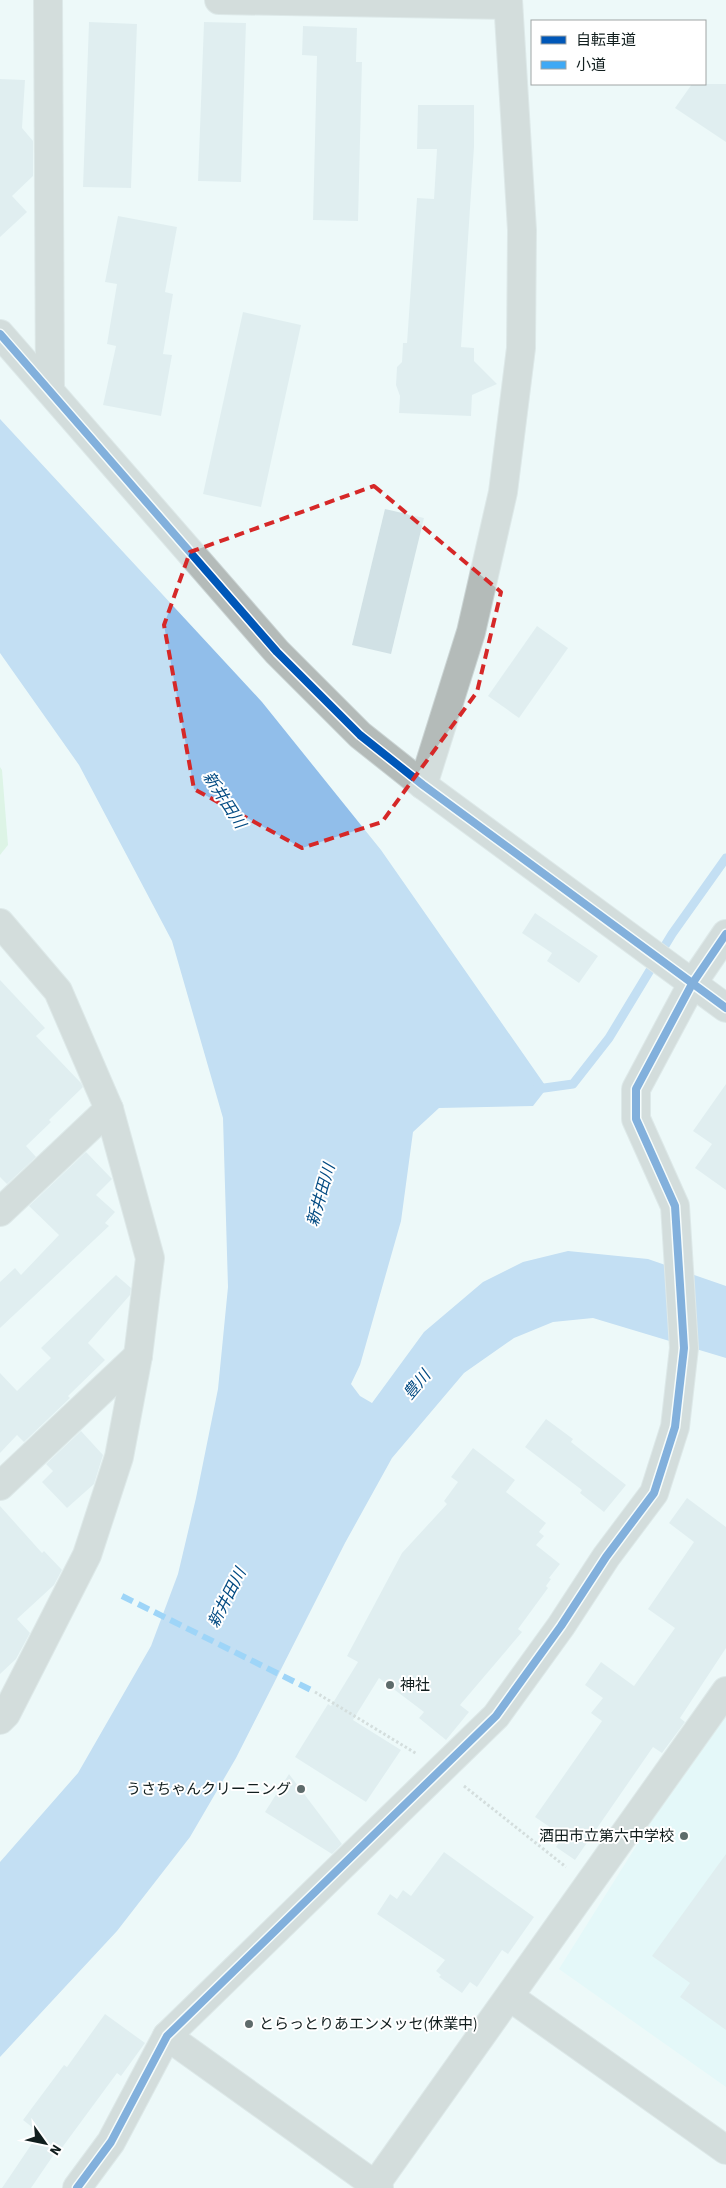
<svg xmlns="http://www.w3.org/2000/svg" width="726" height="2188" font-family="'Source Sans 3','Noto Sans JP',sans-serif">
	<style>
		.built { fill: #d9f7f8 }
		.green { fill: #c9eecf }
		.water { fill: #91beea }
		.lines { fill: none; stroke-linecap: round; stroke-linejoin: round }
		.stream { stroke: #91beea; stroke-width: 9 }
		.building { fill: #d1e1e5 }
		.minor-casing { stroke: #cbd5d5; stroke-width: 30 }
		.tertiary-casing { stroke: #cbd5d5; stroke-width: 30 }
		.path { stroke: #b5bcbb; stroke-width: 3; stroke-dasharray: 2.5 2.5; stroke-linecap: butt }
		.minor { stroke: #b4bbb9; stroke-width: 28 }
		.tertiary { stroke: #b4bbb9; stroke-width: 28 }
		.quiet { stroke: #3fa9f5; stroke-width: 6; stroke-dasharray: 12 6; stroke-linecap: butt }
		.cycleway-casing { stroke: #fff; stroke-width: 11 }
		.cycleway { stroke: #0057b8; stroke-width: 8 }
		.marked { fill: none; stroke: #d62828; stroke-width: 4; stroke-dasharray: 10 6; stroke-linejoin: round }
		.poi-dot { fill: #5e6b6b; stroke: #fff; stroke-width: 2 }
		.labels { text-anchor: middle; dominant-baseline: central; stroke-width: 4; stroke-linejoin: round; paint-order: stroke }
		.poi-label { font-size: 15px; fill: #111e1e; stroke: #fff; text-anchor: start }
		.water-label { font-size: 16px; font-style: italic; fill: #024a82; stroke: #fff }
	</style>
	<rect width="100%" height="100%" fill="#edf9f9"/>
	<polygon class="built" points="726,1703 726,2087 559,1969"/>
	<polygon class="green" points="0,767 2,770 8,845 0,855"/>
	<polygon class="water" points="0,419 262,702 381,850 547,1088 533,1106 439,1108 413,1132 401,1221 360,1365 351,1384 360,1396 372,1403 424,1332 483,1282 523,1262 568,1251 648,1259 726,1286 726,1358 593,1318 553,1322 514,1338 464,1373 392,1458 345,1543 236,1758 190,1837 117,1931 0,2057 0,1862 78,1773 151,1646 178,1574 196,1498 218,1389 228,1287 223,1118 172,941 79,765 0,653"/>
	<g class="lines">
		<polyline class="stream" points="537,1089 573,1084 609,1038 672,934 726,858"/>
	</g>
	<g class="building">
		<polygon points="89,22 137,24 131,188 83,187"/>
		<polygon points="204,22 246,23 241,182 198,181"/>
		<polygon points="303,26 357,28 356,62 362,62 358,221 313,220 317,56 302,55"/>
		<polygon points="0,79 25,80 22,128 33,141 33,176 12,196 27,212 0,237"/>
		<polygon points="692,84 726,84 726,142 675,108"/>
		<polygon points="418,105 474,105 474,147 461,347 474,348 474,361 497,384 472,395 471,416 399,413 400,396 396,385 397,367 402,362 403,343 407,343 417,198 434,199 437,149 417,149"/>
		<polygon points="118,216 177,227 165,292 173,294 163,354 172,355 161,416 103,405 116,346 107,344 117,284 105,282"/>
		<polygon points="243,312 301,325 261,507 203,494"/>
		<polygon points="385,509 424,518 391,654 352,645"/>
		<polygon points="537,626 568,648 519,718 488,696"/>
		<polygon points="535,913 598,956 579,983 547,961 552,953 522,933"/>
		<polygon points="0,980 45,1028 36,1036 81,1083 83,1087 49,1120 51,1122 26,1146 36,1157 7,1184 0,1177"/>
		<polygon points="726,1084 726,1190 695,1168 712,1144 693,1131"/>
		<polygon points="86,1152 112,1179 96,1195 115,1212 105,1223 109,1226 0,1328 0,1282 15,1268 21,1275 59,1235 29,1206"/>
		<polygon points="116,1275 131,1288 130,1295 88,1343 105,1360 68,1396 70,1398 24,1442 17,1435 0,1453 0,1373 17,1391 51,1358 41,1348"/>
		<polygon points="546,1419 573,1439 571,1442 626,1485 604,1512 580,1493 582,1490 525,1447"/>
		<polygon points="81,1431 103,1455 94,1484 67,1508 42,1482 53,1471 46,1464"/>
		<polygon points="473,1448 515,1480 506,1492 546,1523 539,1532 544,1536 536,1545 560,1564 549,1578 551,1579 546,1586 548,1588 518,1629 522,1632 460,1705 469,1712 446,1740 419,1718 424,1712 379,1678 353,1720 401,1750 366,1802 295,1757 328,1704 331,1706 358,1662 347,1656 402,1553 447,1504 444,1501 458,1482 451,1477"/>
		<polygon points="687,1498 726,1527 726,1648 680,1718 685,1722 682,1726 662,1753 653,1747 575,1860 556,1847 563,1836 535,1817 602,1721 591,1713 603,1698 585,1685 601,1662 634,1686 675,1628 648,1609 694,1542 669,1523"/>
		<polygon points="0,1506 42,1553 44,1551 62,1570 54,1585 17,1619 30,1633 16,1659 0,1674"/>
		<polygon points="289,1774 342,1844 332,1854 265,1812"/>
		<polygon points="444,1852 534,1917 508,1954 502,1950 477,1987 470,1982 462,1993 439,1977 441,1975 436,1971 445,1960 377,1914 390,1894 397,1899 403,1890 411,1896"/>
		<polygon points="726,1854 726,2030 680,1997 690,1983 652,1956"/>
		<polygon points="105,2014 145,2043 121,2076 117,2073 61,2149 59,2147 31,2188 2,2188 33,2142 31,2140 37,2131 23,2120 64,2065 67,2067"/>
	</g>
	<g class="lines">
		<defs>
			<g id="minor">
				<polyline points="48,0 50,389"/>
				<polyline points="219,0 508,5"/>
				<polyline points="423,785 471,632 503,492 521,348 522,230 508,0"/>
				<polyline points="0,923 58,991 109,1109 150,1258 138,1356 119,1457 87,1555 6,1714 0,1720"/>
				<polyline points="692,984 726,934"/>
				<polyline points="0,1212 109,1109"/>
				<polyline points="0,1486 138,1356"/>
				<polyline points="510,1997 726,2150"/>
				<polyline points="167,2036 379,2188"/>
				<polyline points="373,2188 726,1691"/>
			</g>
			<g id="tertiary">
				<polyline points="0,334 277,652 360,735 423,785 726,1008"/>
				<polyline points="77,2188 111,2142 167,2036 496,1716 561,1626 606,1557 654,1493 675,1427 684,1348 675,1206 636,1119 636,1089 692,984"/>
			</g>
		</defs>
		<use href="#minor" class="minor-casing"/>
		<use href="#tertiary" class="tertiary-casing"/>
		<g class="path">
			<polyline points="315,1692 417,1754"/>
			<polyline points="464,1786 566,1867"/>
		</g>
		<use href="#minor" class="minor"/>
		<use href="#tertiary" class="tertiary"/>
		<polyline class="quiet" points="122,1596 315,1692"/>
		<defs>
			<g id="cycleway">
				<polyline points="0,334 277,652 360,735 423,785 726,1008"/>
				<polyline points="77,2188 111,2142 167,2036 496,1716 561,1626 606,1557 654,1493 675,1427 684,1348 675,1206 636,1119 636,1089 692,984 726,934"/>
			</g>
		</defs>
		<use href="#cycleway" class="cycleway-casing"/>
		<use href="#cycleway" class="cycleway"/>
	</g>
	<path d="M0 0H726V2188H0ZM374,486L501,592L477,692L382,822L302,848L194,789L164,625L190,552Z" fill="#edf9f9" fill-opacity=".55" fill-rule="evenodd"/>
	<path class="marked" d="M374,486L501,592L477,692L382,822L302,848L194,789L164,625L190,552Z"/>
	<g class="poi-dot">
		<circle cx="390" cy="1685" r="5"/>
		<circle cx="301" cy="1789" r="5"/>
		<circle cx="684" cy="1836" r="5"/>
		<circle cx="249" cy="2024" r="5"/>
	</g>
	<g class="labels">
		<g class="poi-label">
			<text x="400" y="1685">神社</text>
			<text x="291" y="1789" text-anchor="end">うさちゃんクリーニング</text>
			<text x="674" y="1836" text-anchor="end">酒田市立第六中学校</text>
			<text x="259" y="2024">とらっとりあエンメッセ(休業中)</text>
		</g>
		<g class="water-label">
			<text transform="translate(224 800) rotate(57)">新井田川</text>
			<text transform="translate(321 1195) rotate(-74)">新井田川</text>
			<text transform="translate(417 1385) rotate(-51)">豊川</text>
			<text transform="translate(227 1598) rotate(-63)">新井田川</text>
		</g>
	</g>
	<rect x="531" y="20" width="175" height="65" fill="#ffffff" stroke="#a0a5a5"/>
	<rect x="541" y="36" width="25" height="8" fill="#0057b8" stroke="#a0a5a5"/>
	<text x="576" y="45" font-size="15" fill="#111e1e">自転車道</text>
	<rect x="541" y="61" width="25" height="8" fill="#3fa9f5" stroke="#a0a5a5"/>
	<text x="576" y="70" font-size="15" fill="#111e1e">小道</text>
	<g transform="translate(45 2143) rotate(123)" stroke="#ffffff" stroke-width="4" paint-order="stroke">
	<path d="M0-4L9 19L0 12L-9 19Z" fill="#111e1e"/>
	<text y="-8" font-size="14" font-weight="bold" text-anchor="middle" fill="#111e1e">N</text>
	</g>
</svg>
